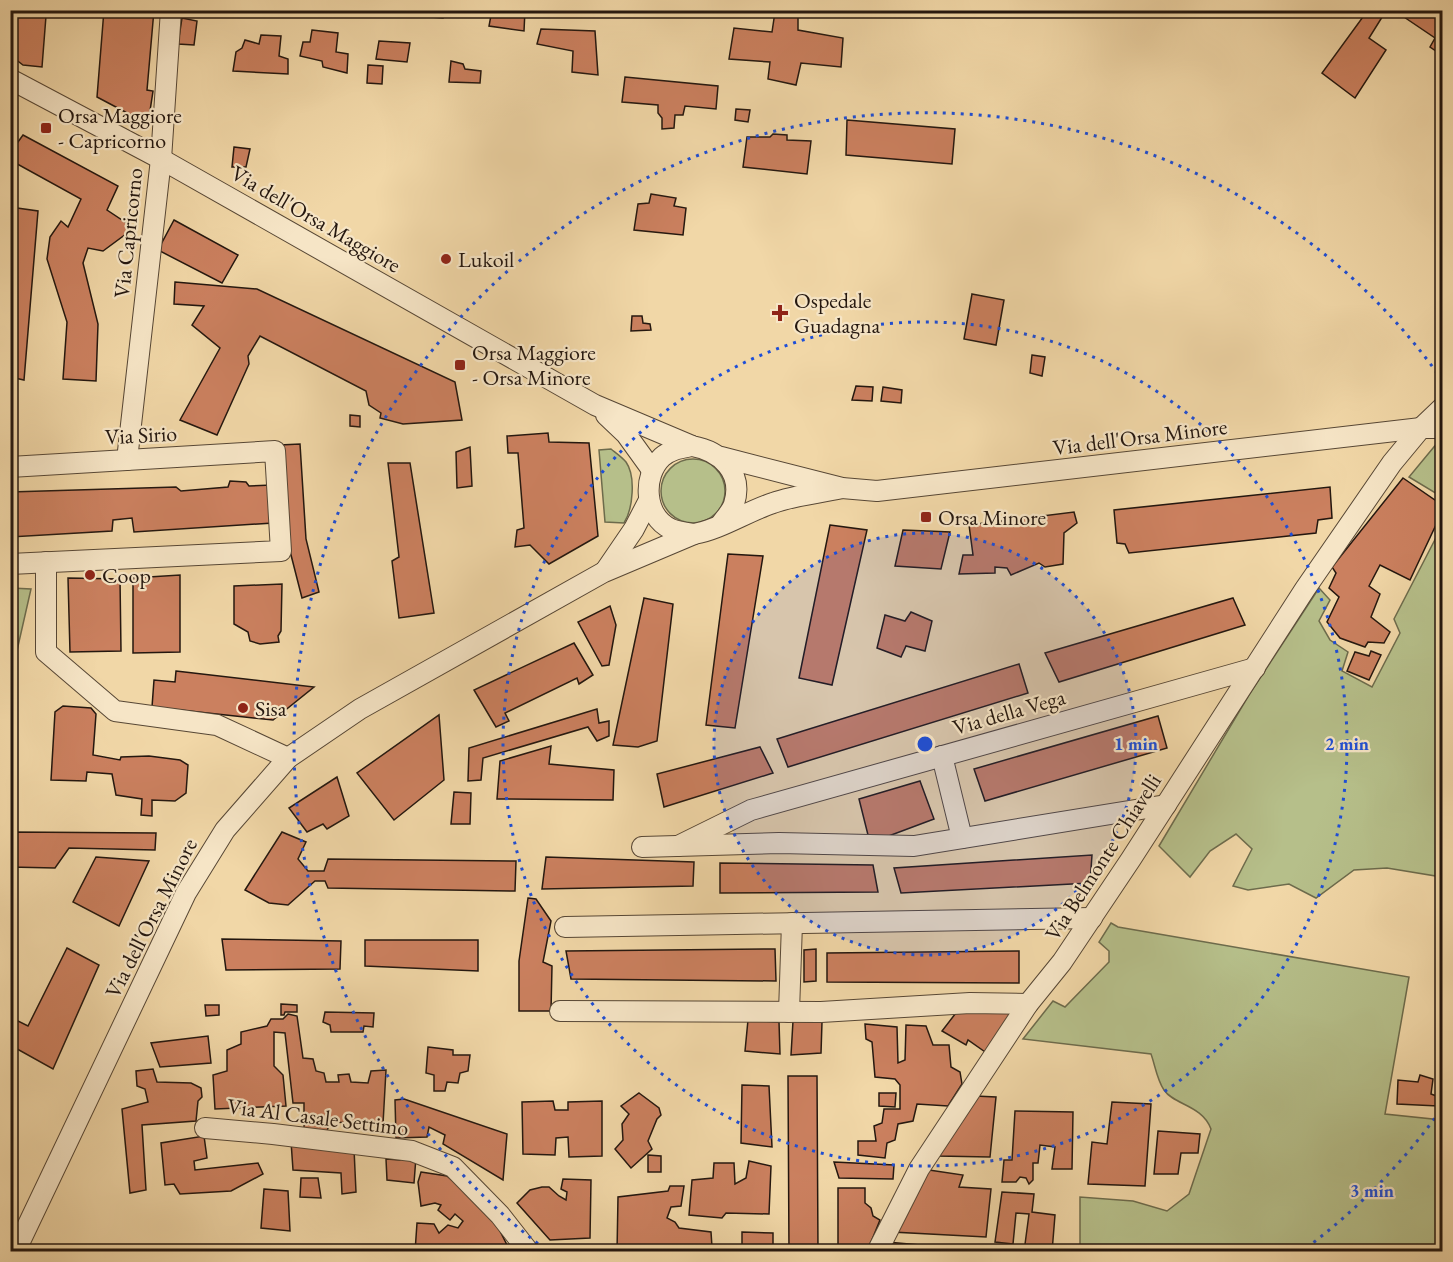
<svg xmlns="http://www.w3.org/2000/svg" width="1453" height="1262" font-family="'EB Garamond',serif">
	<style>
		.green { fill: #b6bf8a; stroke: #6d6b4c; stroke-width: 1.5 }
		.building { fill: #cb805f; stroke: #24170f; stroke-width: 1.5 }
		.lines { fill: none; stroke-linecap: round; stroke-linejoin: round }
		.street-casing { stroke: #574735; stroke-width: 22 }
		.street { stroke: #f6e5c6; stroke-width: 20 }
		.ring { fill: none; stroke: #1d4ed8; stroke-width: 3; stroke-dasharray: 3 6 }
		.poi-dot { fill: #8f2418; stroke: #f6e5c6; stroke-width: 2 }
		.labels { text-anchor: middle; dominant-baseline: central; stroke-width: 4.5; stroke-linejoin: round; paint-order: stroke }
		.poi-label { font-size: 22px; fill: #24170f; stroke: #f6e5c6; text-anchor: start }
		.street-label { font-size: 22px; fill: #24170f; stroke: #f6e5c6 }
		.centre { fill: #1d4ed8; stroke: #f6e5c6; stroke-width: 3 }
		.ring-label { font-size: 18px; text-anchor: middle; font-weight: bold; fill: #1d4ed8; stroke: #f6e5c6; stroke-width: 4.5; stroke-linejoin: round; paint-order: stroke }
	</style>
	<rect width="100%" height="100%" fill="#f1d7a7"/>
	<filter id="stains"><feTurbulence type="fractalNoise" baseFrequency=".00333" numOctaves="4"/><feColorMatrix values="0 0 0 0 .2 0 0 0 0 .09 0 0 0 0 .02 0 0 0 .5 -.17"/></filter>
	<radialGradient id="worn" r=".72"><stop offset=".6" stop-color="#630" stop-opacity="0"/><stop offset="1" stop-color="#630" stop-opacity=".3"/></radialGradient>
	<g class="green">
		<polygon points="1438,442 1442,442 1442,497 1409,477"/>
		<path d="M611,449C616,453 622,457 626,462C636,476 633,509 624,523L605,522L599,450Z"/>
		<circle cx="693" cy="491" r="32"/>
		<polygon points="1442,526 1442,877 1387,868 1354,870 1316,898 1289,884 1248,890 1233,886 1252,849 1236,834 1210,851 1190,877 1159,846 1249,695 1319,588 1330,600 1319,621 1330,640 1348,652 1342,671 1372,687 1400,633 1394,619"/>
		<polygon points="11,588 31,589 11,677 10,588"/>
		<path d="M1111,923L1118,927L1409,977L1385,1114L1442,1120V1251H1080V1197L1133,1201L1167,1211L1189,1194L1211,1129C1202,1105 1174,1105 1164,1090C1157,1080 1155,1065 1151,1054L1023,1039L1053,1001L1065,1007L1109,962V951L1099,942Z"/>
	</g>
	<g class="building">
		<polygon points="104,10 154,10 147,90 153,91 148,124 97,97"/>
		<polygon points="417,10 443,10 443,18 417,16"/>
		<polygon points="492,10 525,10 524,31 489,26"/>
		<polygon points="1368,10 1442,10 1442,55 1430,47 1435,38 1395,11 1392,17 1384,14 1369,38 1386,50 1355,98 1322,73"/>
		<polygon points="775,12 798,14 798,30 843,38 841,67 801,63 796,85 768,79 770,62 729,59 734,28 772,32"/>
		<polygon points="17,13 46,16 42,67 23,65 10,55"/>
		<polygon points="182,18 197,21 194,45 178,44"/>
		<polygon points="541,29 595,31 598,75 572,72 573,51 537,44"/>
		<polygon points="312,30 338,33 336,52 348,54 347,73 323,67 322,61 300,56 303,42 310,42"/>
		<polygon points="261,35 281,36 279,56 288,59 288,74 233,71 236,52 242,48 245,40 259,44"/>
		<polygon points="379,41 410,43 407,62 376,59"/>
		<polygon points="451,61 463,64 465,69 481,71 480,83 449,82"/>
		<polygon points="368,65 383,66 382,84 367,83"/>
		<polygon points="625,77 718,86 716,109 685,106 683,115 675,115 674,128 662,129 662,118 658,113 658,105 622,102"/>
		<polygon points="736,109 750,110 748,122 735,120"/>
		<polygon points="847,120 955,129 952,164 846,155"/>
		<polygon points="773,134 787,135 787,140 811,141 807,174 743,167 747,137 770,137"/>
		<polygon points="23,135 118,186 107,210 134,228 103,251 88,248 83,263 98,324 96,381 63,379 67,322 47,259 50,237 61,221 68,227 81,199 10,160 10,153"/>
		<polygon points="234,147 250,149 246,167 232,167"/>
		<polygon points="651,194 676,198 674,206 686,208 683,235 634,230 638,204 649,203"/>
		<polygon points="10,207 38,211 24,380 10,377"/>
		<polygon points="174,220 238,255 222,283 158,250"/>
		<polygon points="175,282 257,289 455,382 462,420 403,424 380,418 381,413 369,405 366,391 260,336 248,356 249,364 217,435 180,420 220,348 192,325 204,306 174,304"/>
		<polygon points="972,294 1004,300 996,345 964,339"/>
		<polygon points="632,316 642,316 643,323 650,324 651,330 631,331"/>
		<polygon points="1032,355 1045,357 1042,376 1030,373"/>
		<polygon points="856,386 873,387 872,401 852,400"/>
		<polygon points="883,387 902,390 901,403 881,401"/>
		<polygon points="350,415 360,416 360,427 350,426"/>
		<polygon points="548,433 549,442 589,443 598,536 549,564 530,545 515,547 517,530 524,528 518,453 508,453 507,436"/>
		<polygon points="300,444 306,539 319,592 302,598 290,551 280,445"/>
		<polygon points="470,447 472,486 457,488 456,452"/>
		<polygon points="388,463 410,463 434,613 399,618 392,561 399,557"/>
		<polygon points="1403,478 1442,505 1442,512 1410,580 1380,565 1369,586 1380,594 1371,617 1390,632 1384,643 1368,642 1365,647 1340,638 1327,622 1339,597 1329,588 1336,573 1332,567"/>
		<polygon points="230,481 246,482 249,486 272,485 273,523 134,532 132,518 113,520 112,531 10,537 10,492 176,487 181,491 228,487"/>
		<polygon points="1330,487 1332,518 1318,520 1316,533 1129,553 1125,544 1117,543 1114,510"/>
		<polygon points="1074,512 1077,523 1064,533 1063,564 1045,567 1039,563 1011,575 1007,568 995,567 995,573 959,574 963,555 973,555 969,525"/>
		<polygon points="830,525 867,530 832,685 799,678"/>
		<polygon points="903,530 950,532 941,569 895,566"/>
		<polygon points="728,554 763,556 735,728 706,725"/>
		<polygon points="180,575 180,652 133,653 133,578"/>
		<polygon points="68,578 120,579 121,651 70,652"/>
		<polygon points="282,584 281,631 278,636 279,642 260,644 250,641 248,632 234,624 234,586"/>
		<polygon points="644,598 673,604 657,741 638,747 613,745"/>
		<polygon points="1233,598 1245,625 1059,682 1045,653"/>
		<polygon points="610,606 616,625 609,665 602,666 578,622"/>
		<polygon points="911,612 932,621 925,651 906,646 901,657 877,648 885,615 905,621"/>
		<polygon points="574,643 593,675 579,684 577,678 505,713 509,721 496,727 474,690"/>
		<polygon points="1371,651 1381,655 1369,680 1347,671 1355,652 1369,656"/>
		<polygon points="1019,664 1028,693 788,767 777,739"/>
		<polygon points="176,671 314,687 273,720 152,707 154,680 175,682"/>
		<polygon points="63,706 91,708 96,714 93,755 120,760 121,757 149,756 180,760 188,765 186,793 175,801 152,800 152,816 141,815 142,799 116,795 112,774 87,772 86,781 51,780 55,712"/>
		<polygon points="597,709 599,723 609,721 609,736 597,741 588,727 483,758 481,780 468,781 469,748"/>
		<polygon points="439,715 444,780 394,820 357,773"/>
		<polygon points="1158,716 1167,748 985,801 974,769"/>
		<polygon points="551,746 549,764 614,770 613,800 497,799 500,761"/>
		<polygon points="760,747 773,773 664,807 657,774"/>
		<polygon points="337,777 349,816 327,829 323,824 307,832 289,808"/>
		<polygon points="920,781 934,819 870,843 859,799"/>
		<polygon points="454,792 471,793 470,824 451,824"/>
		<polygon points="10,832 156,833 155,850 69,848 55,868 10,867"/>
		<polygon points="282,832 306,842 298,859 308,871 324,871 328,859 516,861 515,891 328,888 325,881 315,881 288,905 269,903 245,890"/>
		<polygon points="1092,855 1090,883 901,893 894,868"/>
		<polygon points="96,857 149,861 119,926 73,902"/>
		<polygon points="546,857 694,862 693,886 542,889"/>
		<polygon points="720,863 873,865 878,892 720,893"/>
		<polygon points="528,898 536,899 551,921 543,962 552,966 551,1011 519,1011 519,961"/>
		<polygon points="222,939 341,941 340,969 226,970"/>
		<polygon points="365,940 478,940 478,971 365,966"/>
		<polygon points="67,948 99,965 53,1069 10,1045 10,1017 28,1026"/>
		<polygon points="775,949 776,981 571,979 566,951"/>
		<polygon points="816,949 816,981 804,982 804,950"/>
		<polygon points="1019,951 1019,983 827,982 827,953"/>
		<polygon points="281,1004 297,1005 297,1012 285,1012 284,1015 281,1015"/>
		<polygon points="205,1005 219,1005 219,1015 206,1016"/>
		<polygon points="959,1009 1011,1013 988,1054 968,1040 966,1045 942,1031"/>
		<polygon points="325,1012 374,1013 373,1027 364,1026 363,1032 331,1032 330,1025 323,1022"/>
		<polygon points="288,1014 297,1016 303,1058 313,1059 316,1071 324,1073 326,1082 339,1082 338,1075 349,1074 351,1082 368,1083 371,1071 386,1070 383,1124 330,1122 326,1134 304,1131 304,1103 293,1103 285,1033 274,1032 274,1066 283,1075 286,1106 215,1109 213,1075 227,1071 227,1050 241,1044 241,1032 267,1026 271,1019 283,1019"/>
		<polygon points="748,1020 779,1022 780,1054 745,1051"/>
		<polygon points="793,1021 822,1022 821,1053 791,1055"/>
		<polygon points="865,1024 897,1027 898,1063 905,1060 906,1025 926,1026 933,1045 949,1045 951,1067 960,1072 962,1084 948,1106 917,1104 913,1121 898,1124 895,1140 887,1143 885,1158 858,1155 858,1141 876,1141 874,1126 882,1123 884,1109 900,1109 900,1085 895,1079 875,1077 872,1042 866,1039"/>
		<polygon points="208,1036 211,1063 160,1067 151,1043"/>
		<polygon points="428,1047 453,1050 453,1055 470,1055 468,1071 460,1073 458,1083 447,1082 445,1091 434,1091 434,1075 426,1073"/>
		<polygon points="153,1069 157,1082 191,1083 201,1088 202,1097 198,1101 196,1121 142,1125 146,1190 130,1193 122,1109 148,1102 145,1089 137,1086 136,1071"/>
		<polygon points="1420,1075 1433,1079 1431,1094 1439,1097 1438,1106 1397,1104 1398,1080 1418,1082"/>
		<polygon points="788,1076 817,1076 818,1252 789,1252"/>
		<polygon points="742,1085 769,1086 772,1147 741,1143"/>
		<polygon points="639,1093 659,1108 661,1115 657,1119 648,1141 652,1149 631,1168 615,1149 623,1140 622,1124 629,1114 621,1106"/>
		<polygon points="879,1093 896,1093 895,1107 879,1106"/>
		<polygon points="975,1096 996,1097 990,1157 938,1156"/>
		<polygon points="404,1099 507,1134 503,1180 443,1144 445,1135 429,1127 427,1137 396,1138 395,1100"/>
		<polygon points="553,1101 555,1110 568,1110 568,1102 602,1101 602,1156 569,1157 568,1137 556,1138 555,1155 523,1154 522,1102"/>
		<polygon points="1112,1102 1151,1104 1145,1186 1088,1184 1092,1142 1107,1144"/>
		<polygon points="1015,1111 1073,1112 1072,1169 1052,1169 1055,1147 1040,1145 1038,1163 1033,1163 1033,1180 1029,1184 1026,1178 1020,1177 1016,1182 1002,1182 1004,1160 1012,1160"/>
		<polygon points="1158,1131 1200,1134 1198,1153 1181,1153 1178,1174 1154,1174"/>
		<polygon points="204,1136 207,1158 194,1161 195,1170 258,1163 263,1174 231,1191 180,1194 174,1184 165,1185 161,1143"/>
		<polygon points="291,1141 354,1149 356,1192 342,1194 341,1173 293,1170"/>
		<polygon points="404,1154 416,1157 414,1183 387,1180 386,1159 400,1160"/>
		<polygon points="648,1155 661,1156 661,1172 648,1172"/>
		<polygon points="749,1161 771,1166 769,1214 726,1213 722,1218 689,1215 692,1180 713,1178 714,1163 734,1163 735,1184 746,1178"/>
		<polygon points="834,1162 894,1165 893,1179 839,1178"/>
		<polygon points="929,1170 963,1175 959,1187 991,1189 986,1237 892,1232"/>
		<polygon points="421,1172 447,1176 473,1198 495,1221 510,1251 455,1252 449,1246 445,1252 415,1252 417,1223 434,1224 439,1233 448,1225 458,1228 463,1221 455,1214 450,1220 438,1210 441,1205 435,1203 421,1206 418,1182"/>
		<polygon points="301,1178 318,1178 321,1198 300,1197"/>
		<polygon points="563,1179 591,1180 590,1238 550,1240 517,1203 530,1190 542,1187 549,1187 559,1196 566,1200 567,1192 561,1189"/>
		<polygon points="670,1186 684,1186 681,1206 671,1207 667,1218 675,1222 679,1228 711,1232 712,1247 697,1248 697,1252 617,1252 618,1197 668,1191"/>
		<polygon points="838,1188 865,1188 865,1203 871,1208 873,1216 880,1220 867,1252 838,1252"/>
		<polygon points="264,1189 288,1191 290,1231 261,1228"/>
		<polygon points="1002,1192 1034,1194 1032,1212 1055,1215 1052,1252 1024,1252 1029,1214 1016,1213 1013,1244 995,1242"/>
		<polygon points="742,1232 773,1233 773,1252 742,1252"/>
		<polygon points="887,1242 998,1252 884,1252"/>
	</g>
	<g class="lines">
		<defs>
			<g id="street">
				<path d="M10,79L161,159L595,405L692,446C720,451 744,472 734,504C732,511 725,518 721,524"/>
				<polyline points="606,415 626,434 652,470"/>
				<path d="M692,446C682,448 671,449 662,457C642,476 644,516 671,529C678,532 687,533 694,534"/>
				<polyline points="721,457 842,488 877,491 1421,428 1442,428"/>
				<polyline points="127,460 161,159 171,10"/>
				<polyline points="10,467 275,451 281,551 10,564"/>
				<polyline points="46,562 46,652 115,711 217,725 288,758"/>
				<polyline points="606,570 634,529 649,500"/>
				<polyline points="942,756 962,838"/>
				<polyline points="678,846 751,810 1255,668"/>
				<polyline points="642,847 779,843 914,846 1166,805"/>
				<polyline points="565,927 1092,918"/>
				<polyline points="560,1011 821,1012 970,1003 1028,1004"/>
				<polyline points="789,1012 792,923"/>
				<polyline points="205,1128 273,1134 412,1151 453,1167 500,1215 529,1252"/>
				<path d="M15,1252L186,893L225,830L288,758L360,709L604,572L694,534C721,529 746,512 773,503C795,495 820,493 842,488"/>
				<polyline points="877,1252 919,1169 1028,1004 1062,962 1131,859 1305,589 1392,463 1421,428 1442,408"/>
			</g>
		</defs>
		<use href="#street" class="street-casing"/>
		<use href="#street" class="street"/>
	</g>
	<circle cx="925" cy="744" r="211" fill="#1d4ed8" fill-opacity=".12"/>
	<g class="ring">
		<circle cx="925" cy="744" r="211"/>
		<circle cx="925" cy="744" r="422"/>
		<path d="M1440 1111A632 632 0 0 1 1305 1249M545 1249A632 632 0 1 1 1440 377"/>
	</g>
	<g class="poi-dot">
		<rect x="40" y="122" width="12" height="12" rx="3"/>
		<circle cx="446" cy="259" r="6"/>
		<path d="M777 304h6v6h6v6h-6v6h-6v-6h-6v-6h6z"/>
		<rect x="454" y="359" width="12" height="12" rx="3"/>
		<rect x="920" y="511" width="12" height="12" rx="3"/>
		<circle cx="90" cy="575" r="6"/>
		<circle cx="243" cy="708" r="6"/>
	</g>
	<g class="labels">
		<g class="poi-label">
			<text x="58" y="115">Orsa Maggiore<tspan x="58" dy="25">- Capricorno</tspan></text>
			<text x="458" y="259">Lukoil</text>
			<text x="794" y="300">Ospedale<tspan x="794" dy="25">Guadagna</tspan></text>
			<text x="472" y="352">Orsa Maggiore<tspan x="472" dy="25">- Orsa Minore</tspan></text>
			<text x="938" y="517">Orsa Minore</text>
			<text x="102" y="575">Coop</text>
			<text x="255" y="708">Sisa</text>
		</g>
		<g class="street-label">
			<text transform="translate(316 219) rotate(30)">Via dell'Orsa Maggiore</text>
			<text transform="translate(128 233) rotate(-84)">Via Capricorno</text>
			<text transform="translate(141 435) rotate(-3)">Via Sirio</text>
			<text transform="translate(1140 437) rotate(-7)">Via dell'Orsa Minore</text>
			<text transform="translate(1009 712) rotate(-16)">Via della Vega</text>
			<text transform="translate(1103 857) rotate(-57)">Via Belmonte Chiavelli</text>
			<text transform="translate(151 918) rotate(-63)">Via dell'Orsa Minore</text>
			<text transform="translate(318 1117) rotate(7)">Via Al Casale Settimo</text>
		</g>
	</g>
	<circle cx="925" cy="744" r="9" class="centre"/>
	<g class="ring-label">
		<text x="1136" y="750">1 min</text>
		<text x="1347" y="750">2 min</text>
		<text x="1372" y="1197">3 min</text>
	</g>
	<rect width="1453" height="1262" fill="none" stroke="#f1d7a7" stroke-width="36"/>
	<rect x="12" y="12" width="1429" height="1238" fill="none" stroke="#24170f" stroke-width="3"/>
	<rect x="18" y="18" width="1417" height="1226" fill="none" stroke="#24170f" stroke-width="1.5"/>
	<rect width="100%" height="100%" filter="url(#stains)"/>
	<rect width="100%" height="100%" fill="url(#worn)"/>
</svg>
